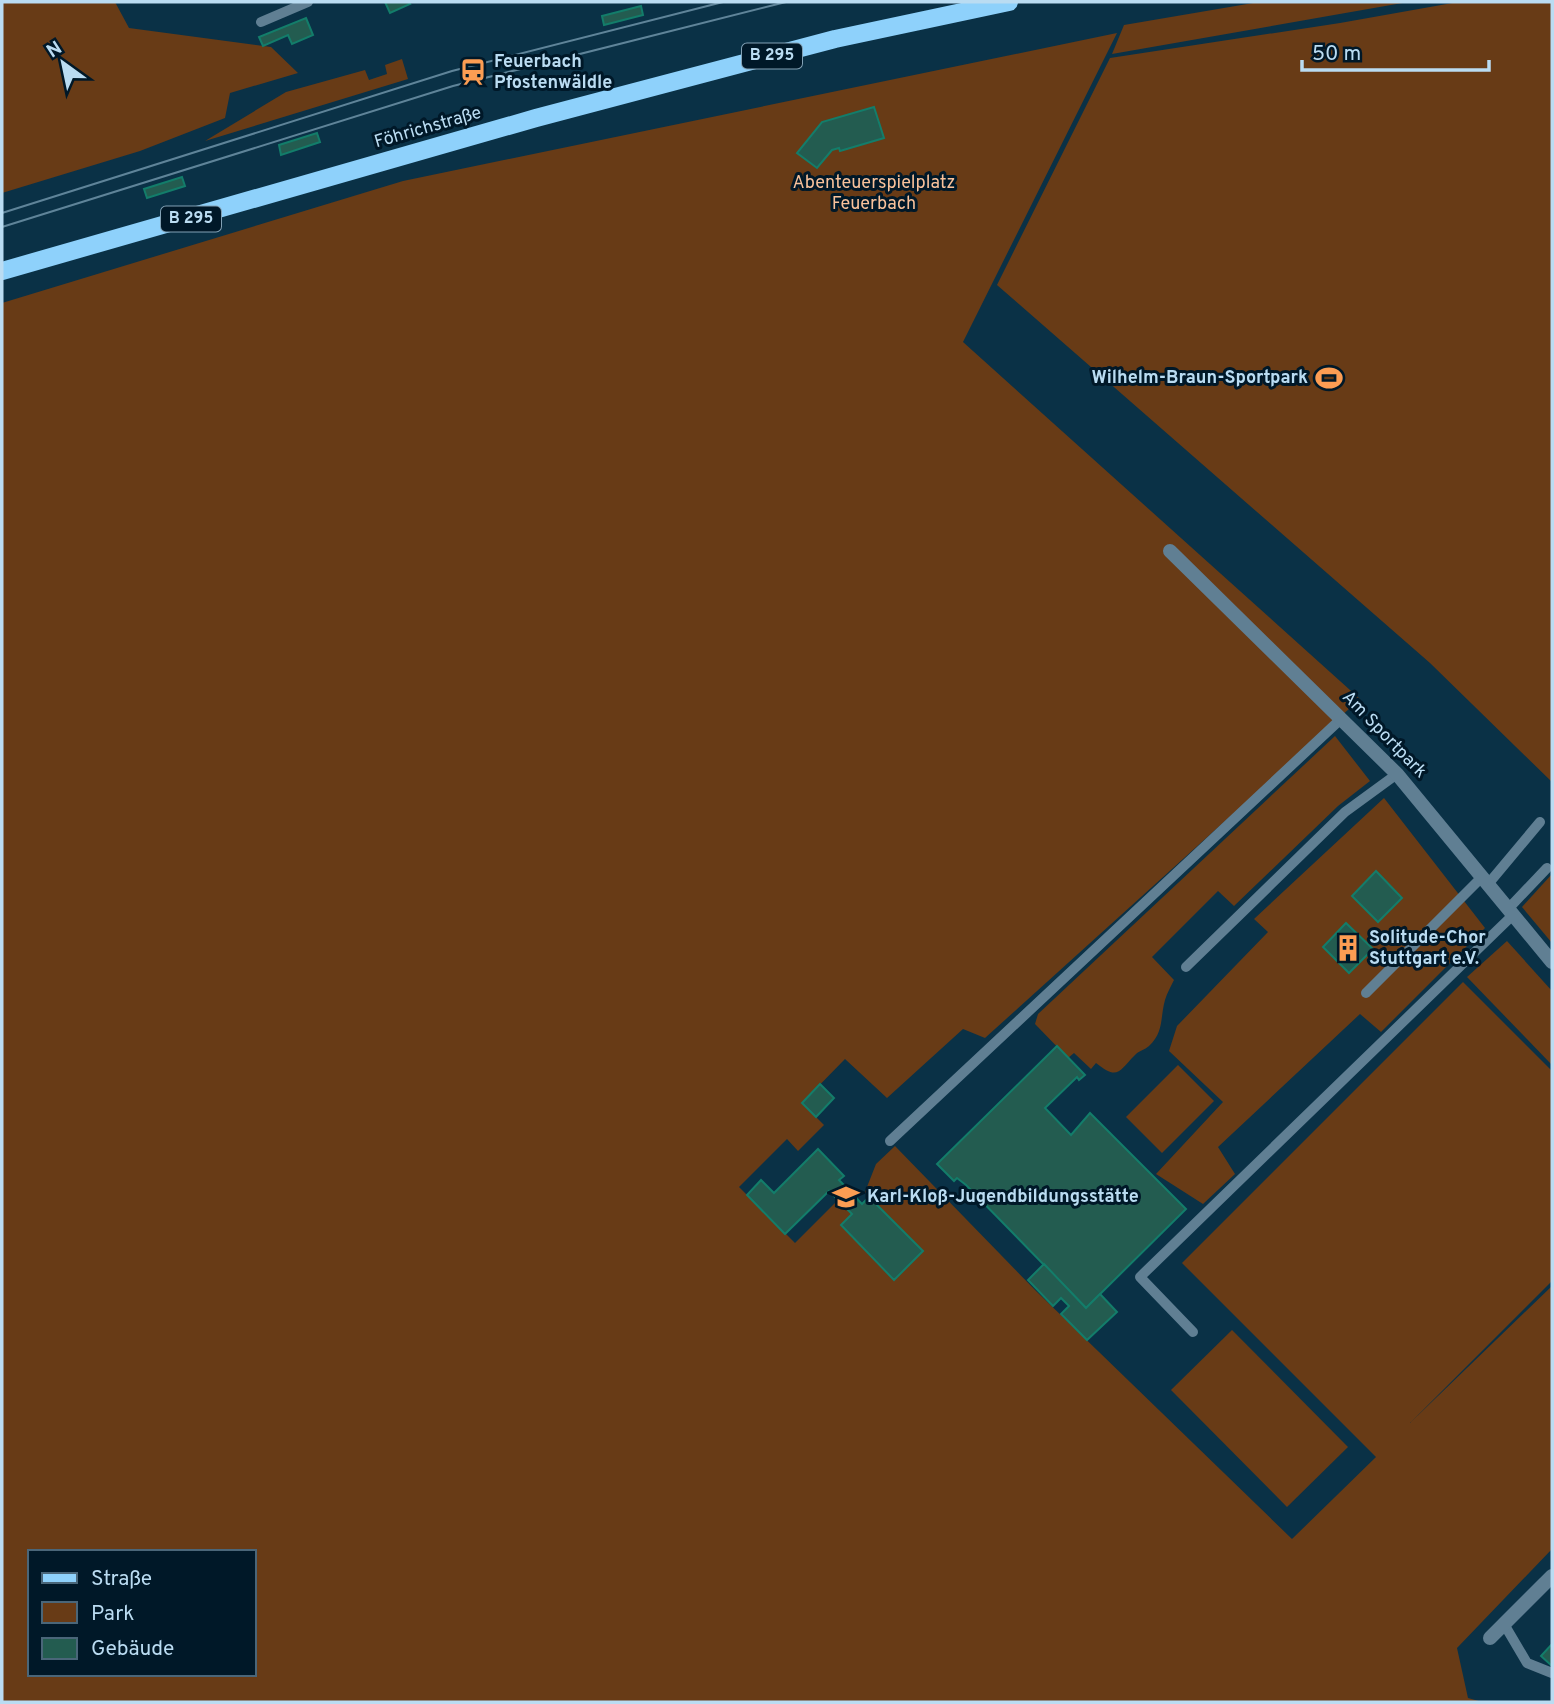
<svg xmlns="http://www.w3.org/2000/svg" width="1554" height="1704" font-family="Overpass,sans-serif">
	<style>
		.green { fill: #683b16; fill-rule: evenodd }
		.building { fill: #235c50; stroke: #137d6a; stroke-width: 2 }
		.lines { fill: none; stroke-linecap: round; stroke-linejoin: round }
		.service { stroke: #607f93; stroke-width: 10 }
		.minor { stroke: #607f93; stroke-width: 14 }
		.primary { stroke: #8ed1fb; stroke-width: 18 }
		.tram { stroke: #5f8499; stroke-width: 2 }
		.labels { text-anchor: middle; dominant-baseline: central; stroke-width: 6; stroke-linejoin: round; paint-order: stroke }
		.shield { fill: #001828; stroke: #82a1b5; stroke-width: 2 }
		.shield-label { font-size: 16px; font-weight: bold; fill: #badcf2 }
		.poi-label { font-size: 18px; font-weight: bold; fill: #badcf2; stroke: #001828; text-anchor: start }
		.street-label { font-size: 18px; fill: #badcf2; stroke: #001828 }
		.park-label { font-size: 18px; fill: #f9c29b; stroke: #001828 }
	</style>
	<rect width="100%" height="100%" fill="#0a3146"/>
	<g class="green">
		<polygon points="2,2 115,2 129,28 271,47 298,73 230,93 225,118 140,151 2,193"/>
		<polygon points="1259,2 1408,2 1112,54 1124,25"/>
		<polygon points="1458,2 1552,2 1552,782 1430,663 997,285 1110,58 1340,23"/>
		<path d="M1117,33L963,342L1360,699L985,1038L963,1029L887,1098L845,1059L802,1103L824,1125L798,1151L787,1139L739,1187L795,1243L838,1200L852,1214L841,1226L895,1279L923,1251L865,1192L876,1164L895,1146L1036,1291L1292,1539L1376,1457L1182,1263L1463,982L1552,1071V1281L1410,1423L1552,1286V1549L1457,1648L1468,1698L1482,1702H2V303L403,181ZM30,1552H254V1674H30Z"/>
		<polygon points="402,59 408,79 205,141 286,92 365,70 369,80 387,74 385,65"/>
		<path d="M1335,736L1370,781L1338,806L1234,906L1218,891L1152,957L1174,980C1171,986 1167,993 1165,1000C1160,1018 1164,1032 1149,1046C1145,1050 1138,1051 1135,1055C1119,1071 1118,1081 1096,1063L1091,1069L1074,1053L1068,1058L1035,1024L1038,1014Z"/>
		<polygon points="1384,798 1485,928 1381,1032 1360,1014 1218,1147 1235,1174 1203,1204 1156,1174 1223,1102 1169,1051 1177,1026 1268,932 1254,919"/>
		<polygon points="1552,874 1552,943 1522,907"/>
		<polygon points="1507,941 1552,991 1552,1065 1467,977"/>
		<polygon points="1178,1065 1214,1101 1162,1153 1126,1117"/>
		<polygon points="1232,1330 1348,1447 1287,1507 1171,1390"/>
	</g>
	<g class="building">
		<polygon points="385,2 408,2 410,4 390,13"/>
		<polygon points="641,6 643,15 604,25 602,16"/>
		<polygon points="306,18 313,35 292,44 288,35 263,46 259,37"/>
		<polygon points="874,107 884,138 840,151 839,148 832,150 817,168 797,153 822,122"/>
		<polygon points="317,133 320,142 281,155 279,145"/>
		<polygon points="182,177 185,186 147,198 144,189"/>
		<polygon points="1376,871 1402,898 1378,922 1352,896"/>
		<polygon points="1346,923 1373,949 1349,973 1323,947"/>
		<polygon points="1057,1046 1085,1075 1079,1080 1077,1077 1045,1108 1071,1135 1090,1113 1186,1209 1086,1308 966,1185 957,1178 954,1181 937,1164"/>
		<polygon points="820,1084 834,1098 816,1117 802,1103"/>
		<polygon points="818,1149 844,1176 839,1180 862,1204 869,1197 923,1251 894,1280 841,1225 852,1214 829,1191 785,1234 747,1195 761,1180 774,1193"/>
		<polygon points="1044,1264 1086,1308 1100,1294 1117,1312 1087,1340 1061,1314 1069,1306 1061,1298 1053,1306 1028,1280"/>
		<polygon points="1552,1644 1552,1666 1541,1656"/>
	</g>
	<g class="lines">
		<g class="service">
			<polyline points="261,22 308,2"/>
			<polyline points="1489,883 1540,822"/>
			<polyline points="1509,908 1547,868"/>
			<polyline points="1186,967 1345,812 1397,774"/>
			<polyline points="1366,993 1483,876"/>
			<polyline points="890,1141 1342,718"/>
			<polyline points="1193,1332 1140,1277 1514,914"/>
			<polyline points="1504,1624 1527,1663 1552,1673"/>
		</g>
		<g class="minor">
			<polyline points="1170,551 1397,774 1552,962"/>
			<polyline points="1490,1638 1552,1576"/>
		</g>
		<polyline class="primary" points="2,271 536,118 835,39 1009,2"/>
		<g class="tram">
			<polyline points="2,213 452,71 723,2"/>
			<polyline points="2,227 453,86 786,2"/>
		</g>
	</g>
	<defs>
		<symbol id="station-bare" viewBox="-9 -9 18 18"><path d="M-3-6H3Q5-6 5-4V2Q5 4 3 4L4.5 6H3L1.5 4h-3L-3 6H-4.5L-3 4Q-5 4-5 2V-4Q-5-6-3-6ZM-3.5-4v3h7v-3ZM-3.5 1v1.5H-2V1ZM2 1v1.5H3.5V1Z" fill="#fc9d53" stroke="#001828" stroke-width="2.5" paint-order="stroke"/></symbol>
		<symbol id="stadium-bare" viewBox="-9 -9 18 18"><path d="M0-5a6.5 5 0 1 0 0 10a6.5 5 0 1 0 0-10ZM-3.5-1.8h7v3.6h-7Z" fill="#fc9d53" stroke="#001828" stroke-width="2.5" paint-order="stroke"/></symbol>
		<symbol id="building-bare" viewBox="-9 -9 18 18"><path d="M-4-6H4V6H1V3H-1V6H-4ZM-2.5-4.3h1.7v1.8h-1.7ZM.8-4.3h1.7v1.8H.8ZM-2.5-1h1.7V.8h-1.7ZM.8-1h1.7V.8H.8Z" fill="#fc9d53" stroke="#001828" stroke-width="2.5" paint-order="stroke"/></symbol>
		<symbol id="university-bare" viewBox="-9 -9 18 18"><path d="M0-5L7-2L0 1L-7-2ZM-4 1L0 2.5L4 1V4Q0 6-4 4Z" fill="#fc9d53" stroke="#001828" stroke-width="2.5" paint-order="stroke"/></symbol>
	</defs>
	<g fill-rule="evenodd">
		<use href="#station-bare" x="454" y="53" width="38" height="38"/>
		<use href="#stadium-bare" x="1310" y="359" width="38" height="38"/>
		<use href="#building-bare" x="1329" y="929" width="38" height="38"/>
		<use href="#university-bare" x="827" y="1178" width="38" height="38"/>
	</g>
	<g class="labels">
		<g class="shield">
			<rect x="742" y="43.5" width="60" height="25" rx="5"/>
			<rect x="161" y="206.5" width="60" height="25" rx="5"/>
		</g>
		<g class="shield-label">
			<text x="772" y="56">B 295</text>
			<text x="191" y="219">B 295</text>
		</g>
		<g class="poi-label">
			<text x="494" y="62">Feuerbach<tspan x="494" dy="21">Pfostenwäldle</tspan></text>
			<text x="1308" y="378" text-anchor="end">Wilhelm-Braun-Sportpark</text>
			<text x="1369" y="938">Solitude-Chor<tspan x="1369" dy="21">Stuttgart e.V.</tspan></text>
			<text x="867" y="1197">Karl-Kloß-Jugendbildungsstätte</text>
		</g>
		<g class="street-label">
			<text transform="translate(428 128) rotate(-16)">Föhrichstraße</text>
			<text transform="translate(1384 735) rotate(46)">Am Sportpark</text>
		</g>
		<g class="park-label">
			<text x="874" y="183">Abenteuerspielplatz<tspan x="874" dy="21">Feuerbach</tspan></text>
		</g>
	</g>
	<rect width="1554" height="1704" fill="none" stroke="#badcf2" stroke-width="7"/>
	<rect x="28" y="1550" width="228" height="126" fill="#001828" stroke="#4a6679" stroke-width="2"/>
	<rect x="42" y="1573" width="35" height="10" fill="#8ed1fb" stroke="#4a6679" stroke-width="2"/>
	<text x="91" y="1585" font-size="21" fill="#badcf2">Straße</text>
	<rect x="42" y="1602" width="35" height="21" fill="#683b16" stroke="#4a6679" stroke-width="2"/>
	<text x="91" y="1620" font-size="21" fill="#badcf2">Park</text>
	<rect x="42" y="1638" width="35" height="21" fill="#235c50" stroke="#4a6679" stroke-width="2"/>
	<text x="91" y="1655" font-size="21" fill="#badcf2">Gebäude</text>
	<g transform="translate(63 63) rotate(327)" stroke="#001828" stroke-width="5" paint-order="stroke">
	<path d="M0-5L12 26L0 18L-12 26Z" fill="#badcf2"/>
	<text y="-10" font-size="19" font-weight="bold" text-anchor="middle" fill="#badcf2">N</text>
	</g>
	<path d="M1302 60v10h187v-10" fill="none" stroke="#badcf2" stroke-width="3.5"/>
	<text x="1312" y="60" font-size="21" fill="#badcf2" stroke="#001828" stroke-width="5" paint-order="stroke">50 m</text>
</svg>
